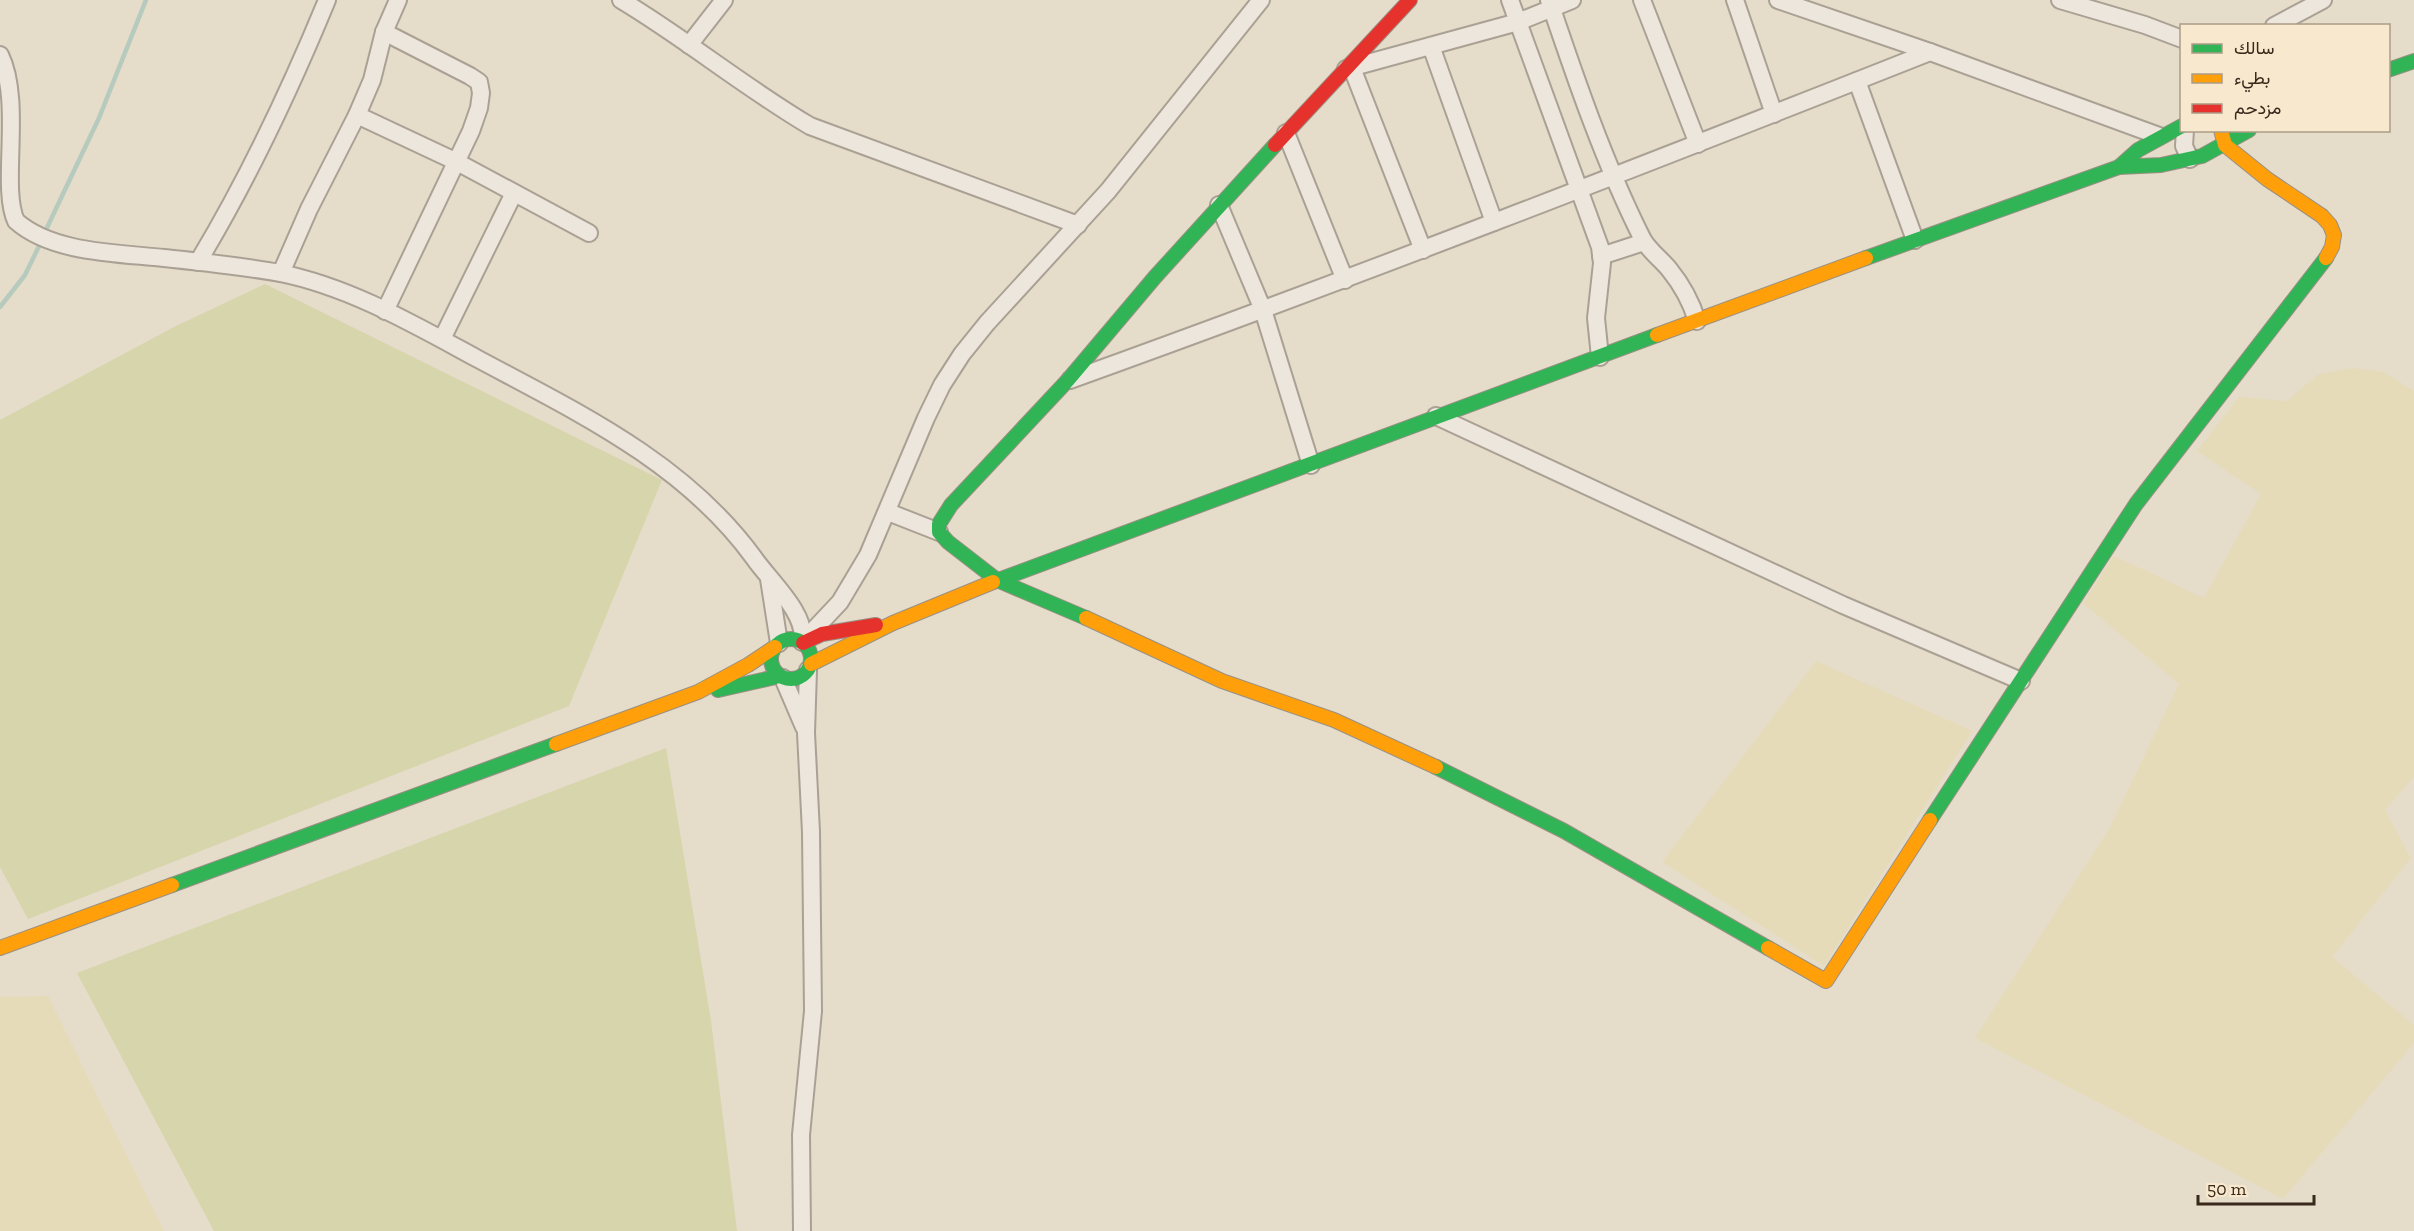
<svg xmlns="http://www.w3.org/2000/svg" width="2414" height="1231" font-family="'Zilla Slab',Vazirmatn,serif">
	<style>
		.farmland { fill: #e6dbb9 }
		.green { fill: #d7d5ab }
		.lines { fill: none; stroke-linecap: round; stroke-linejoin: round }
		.stream { stroke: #b6cabd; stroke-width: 4.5 }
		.street-casing { stroke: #aaa194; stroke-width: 20 }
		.fast-casing { stroke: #999084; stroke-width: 16 }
		.slow-casing { stroke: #999084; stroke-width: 16 }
		.jam-casing { stroke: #999084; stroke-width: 16 }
		.street { stroke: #ede6dc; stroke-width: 16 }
		.fast { stroke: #30b455; stroke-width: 14 }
		.slow { stroke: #ff9f0a; stroke-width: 14 }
		.jam { stroke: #e5322d; stroke-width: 14 }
	</style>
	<rect width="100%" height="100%" fill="#e5dcca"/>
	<g class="farmland">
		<polygon points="2351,368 2384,372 2414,391 2414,777 2385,810 2411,858 2332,957 2414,1025 2414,1043 2283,1199 1975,1038 2109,829 2179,684 2083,603 2114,556 2204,598 2261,494 2197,451 2239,397 2287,401 2317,375"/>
		<polygon points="1816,661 1972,731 1824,966 1662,862"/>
		<polygon points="48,996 164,1231 0,1231 0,997"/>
	</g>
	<g class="green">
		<polygon points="265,284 662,480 569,706 28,919 0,867 0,420 174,327"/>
		<polygon points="666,748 711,1021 737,1231 214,1231 77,973"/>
	</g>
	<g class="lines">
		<g class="stream">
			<polyline points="44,234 99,118 146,0"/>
			<polyline points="0,307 25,275 41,242"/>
		</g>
		<defs>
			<g id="street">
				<path d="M621,0C686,39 744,87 810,126L1078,225"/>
				<polyline points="1510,0 1600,247 1602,263 1596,318 1600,357"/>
				<path d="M1549,0C1576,80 1604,162 1642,238C1648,250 1661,259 1669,269C1682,285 1691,301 1697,321"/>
				<polyline points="1642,0 1698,144"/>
				<polyline points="1735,0 1774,114"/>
				<polyline points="1778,0 1930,52 2159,136"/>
				<polyline points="2060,0 2145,25 2182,39"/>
				<polyline points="2274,26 2323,0"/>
				<polyline points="384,32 470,76 479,82 481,93 479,108 471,131 385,311"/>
				<polyline points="689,45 724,0"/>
				<polyline points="1431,46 1494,222"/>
				<path d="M0,55C23,102 0,187 16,221C52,253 117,253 164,258C202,262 242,266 280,273C350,287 415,325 478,359C579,413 685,463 754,558C769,580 808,614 802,642"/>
				<polyline points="1352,68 1423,250"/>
				<polyline points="1346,69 1518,22 1572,0"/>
				<polyline points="1857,81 1915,240"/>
				<polyline points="357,115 457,162 589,233"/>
				<polyline points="2185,130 2184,146 2190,159"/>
				<polyline points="1286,133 1345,280"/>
				<polyline points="1219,205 1263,310 1311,465"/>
				<polyline points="1601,256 1644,242"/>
				<path d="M198,262C248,179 290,90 327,0"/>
				<polyline points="281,273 309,209 357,115 372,80 384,32 398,0"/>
				<polyline points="442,339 514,193"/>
				<path d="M1070,380C1359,276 1644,165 1930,52"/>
				<polyline points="1436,416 1843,605 2021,681"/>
				<polyline points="888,512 939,532"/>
				<polyline points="769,579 779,643"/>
				<polyline points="808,636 840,602 868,555 926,418 942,385 962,354 987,323 1108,191 1261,0"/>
				<polyline points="783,678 804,727"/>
				<polyline points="802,1231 801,1135 813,1011 811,832 806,733 808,670"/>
			</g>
			<g id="fast">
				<polyline points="2388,70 2414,61"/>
				<polyline points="2119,167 2138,150 2182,126"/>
				<polyline points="1866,258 2119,167 2161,165 2202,156 2249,130"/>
				<polyline points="993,582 1657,335"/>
				<polyline points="1086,618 997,580 948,542 939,532 939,524 951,505 1068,380 1155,277 1275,145"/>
				<circle cx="791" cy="659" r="20"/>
				<polyline points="718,690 780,676"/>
				<polyline points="1436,767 1564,831 1768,948"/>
				<polyline points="1930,820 2136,504 2326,258"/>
				<polyline points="172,885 556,744"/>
			</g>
			<g id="slow">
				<polyline points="2221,130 2225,145 2267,179 2322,216 2330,225 2334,235 2332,247 2326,258"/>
				<polyline points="1657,335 1866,258"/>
				<polyline points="1086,618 1222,681 1334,720 1436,767"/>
				<polyline points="811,664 893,623 993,582"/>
				<polyline points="556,744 698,692 748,665 775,647"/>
				<polyline points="0,948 172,885"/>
				<polyline points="1768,948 1826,981 1930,820"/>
			</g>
			<g id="jam">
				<polyline points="1275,145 1410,0"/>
				<polyline points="803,643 822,634 876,625"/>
			</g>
		</defs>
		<use href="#street" class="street-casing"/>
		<use href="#fast" class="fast-casing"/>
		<use href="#slow" class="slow-casing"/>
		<use href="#jam" class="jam-casing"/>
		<use href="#street" class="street"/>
		<use href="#fast" class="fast"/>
		<use href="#slow" class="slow"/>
		<use href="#jam" class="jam"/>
	</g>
	<rect x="2180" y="24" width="210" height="108" fill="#f8e9ce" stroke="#ac9c86" stroke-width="1.5"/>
	<rect x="2192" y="44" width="30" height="9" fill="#30b455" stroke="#ac9c86" stroke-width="1.5"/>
	<text x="2234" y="54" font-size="18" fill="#39281b">سالك</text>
	<rect x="2192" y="74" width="30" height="9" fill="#ff9f0a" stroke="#ac9c86" stroke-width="1.5"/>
	<text x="2234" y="84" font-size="18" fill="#39281b">بطيء</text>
	<rect x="2192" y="104" width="30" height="9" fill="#e5322d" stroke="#ac9c86" stroke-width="1.5"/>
	<text x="2234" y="114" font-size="18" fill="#39281b">مزدحم</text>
	<path d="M2198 1195v9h116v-9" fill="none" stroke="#39281b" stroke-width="3"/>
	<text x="2207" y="1195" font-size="18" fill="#39281b" stroke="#f8e9ce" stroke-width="4.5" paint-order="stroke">50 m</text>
</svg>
